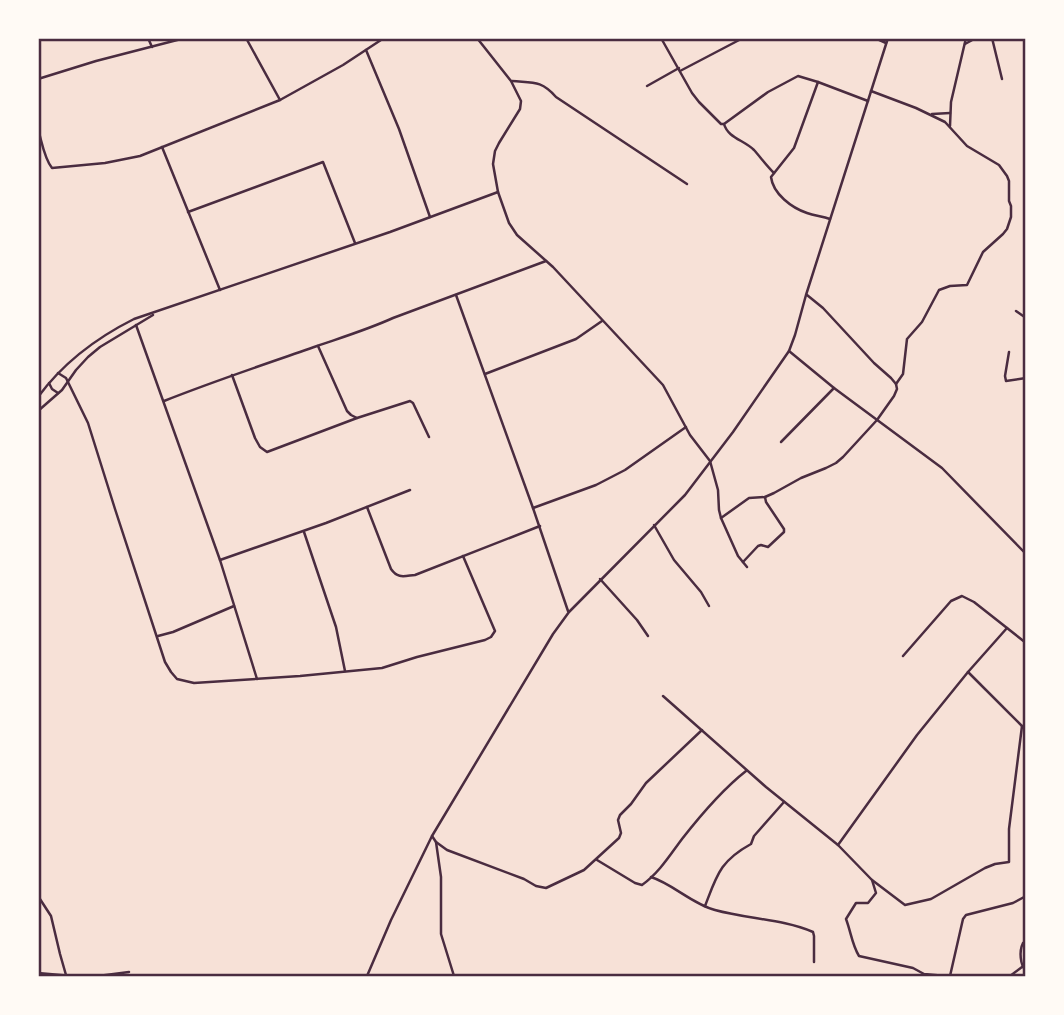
<svg xmlns="http://www.w3.org/2000/svg" width="1064" height="1015" font-family="Quicksand,sans-serif">
	<style>
		.lines { fill: none; stroke-linecap: round; stroke-linejoin: round }
		.minor { stroke: #4a2c40; stroke-width: 2.5 }
		.tertiary { stroke: #4a2c40; stroke-width: 2.5 }
		.neatline { fill: none; stroke: #4a2c40; stroke-width: 2.5 }
	</style>
	<rect width="100%" height="100%" fill="#f7e1d7"/>
	<g class="lines">
		<g class="minor">
			<polyline points="148,38 152,47"/>
			<polyline points="477,38 511,81 521,101 520,109 499,143 495,151 493,164 498,192 509,223 517,235 553,267 663,385 690,435 710,461 718,490 719,510 721,518 738,556 747,567"/>
			<path d="M661,38L692,93L699,102L721,124H724C728,138 744,140 754,150C761,158 767,166 774,173"/>
			<polyline points="875,38 886,43"/>
			<polyline points="992,38 1002,79"/>
			<polyline points="965,44 976,38"/>
			<polyline points="366,50 399,129 430,217"/>
			<polyline points="680,71 743,38"/>
			<polyline points="38,79 96,61 185,38"/>
			<path d="M512,81C533,83 541,80 556,97L687,184"/>
			<path d="M818,82L794,148L771,177C773,194 792,208 807,213C815,216 822,216 830,219"/>
			<polyline points="647,86 679,68"/>
			<polyline points="871,91 916,108 945,122 967,146 999,165 1007,176 1009,181 1009,201 1011,206 1011,217 1007,229 1003,234 983,252 967,285 950,286 939,290 922,322 907,339 903,374 896,384"/>
			<polyline points="280,100 343,65 384,38"/>
			<polyline points="932,114 950,113"/>
			<polyline points="724,124 768,92 798,76 818,82 868,101"/>
			<polyline points="950,126 951,102 966,38"/>
			<path d="M38,129C42,142 44,158 52,168L105,163L140,156L280,100L246,38"/>
			<polyline points="162,147 220,290"/>
			<polyline points="188,212 323,162 355,243"/>
			<polyline points="456,295 533,508 568,611"/>
			<polyline points="1016,311 1026,318"/>
			<polyline points="136,325 220,560 257,679"/>
			<polyline points="318,346 347,411 351,415 357,418"/>
			<polyline points="789,351 834,388 942,468 1026,554"/>
			<polyline points="1009,352 1005,376 1006,381 1026,378"/>
			<polyline points="58,373 66,378 88,423 115,509 165,662 171,672 177,679 194,683 300,676 382,668 417,657 485,640 491,637 495,631 463,556"/>
			<polyline points="485,374 576,339 602,321"/>
			<polyline points="232,375 255,438 260,447 267,452 357,418 410,401 413,403 429,437"/>
			<polyline points="49,383 52,389 58,393"/>
			<path d="M38,397C63,363 96,338 134,319L390,232L498,192"/>
			<path d="M164,401C214,381 266,364 317,346C343,337 369,329 393,318L546,261"/>
			<polyline points="38,411 62,390 76,370 88,357 100,347 153,315"/>
			<polyline points="781,442 834,388"/>
			<path d="M367,507L391,569C398,579 404,576 415,575L540,526"/>
			<polyline points="533,508 596,485 625,470 686,427"/>
			<polyline points="721,518 749,498 765,497 774,493 801,478 826,468 836,463 843,457 877,420 894,396 897,389 896,384 891,378 874,363 823,308 807,295"/>
			<polyline points="654,525 674,560 701,592 709,606"/>
			<polyline points="304,532 336,627 345,671"/>
			<polyline points="220,560 326,523 410,490"/>
			<polyline points="743,562 758,546 761,545 768,547 784,532 784,529 766,502 765,497"/>
			<polyline points="600,579 637,620 648,636"/>
			<polyline points="158,636 173,632 234,606"/>
			<polyline points="903,656 951,601 962,596 974,602 1026,643"/>
			<polyline points="968,672 1026,730"/>
			<polyline points="663,696 766,787 838,845 872,880 905,905 931,899 985,868 995,864 1009,862 1009,829 1022,726"/>
			<polyline points="432,836 436,842 441,877 441,934 454,976"/>
			<polyline points="436,842 447,850 524,879 536,886 546,888 584,870 619,838 621,833 618,820 620,815 631,804 646,783 702,730"/>
			<polyline points="838,845 917,735 968,672 1007,628"/>
			<path d="M597,860L635,883L642,885C659,873 670,855 682,839C700,816 723,789 746,771"/>
			<path d="M651,877C673,884 692,904 715,910C747,919 783,919 813,932L814,936V962"/>
			<path d="M872,880L876,893L868,903H856L846,919C851,932 852,945 859,956L913,968L924,974L946,976"/>
			<polyline points="38,896 51,916 60,954 66,975"/>
			<path d="M705,906C717,875 720,861 751,844L754,836L784,802"/>
			<path d="M1026,942L1023,943C1019,951 1020,965 1026,971"/>
			<polyline points="38,973 72,976"/>
			<polyline points="98,976 129,972"/>
			<polyline points="950,976 963,919 966,915 1013,903 1026,896"/>
			<polyline points="1010,976 1022,967"/>
		</g>
		<polyline class="tertiary" points="367,976 391,920 432,836 553,634 569,612 685,495 733,432 789,351 795,335 806,295 888,38"/>
	</g>
	<rect width="1064" height="1015" fill="none" stroke="#fffaf5" stroke-width="80"/>
	<rect x="40" y="40" width="984" height="935" class="neatline"/>
</svg>
